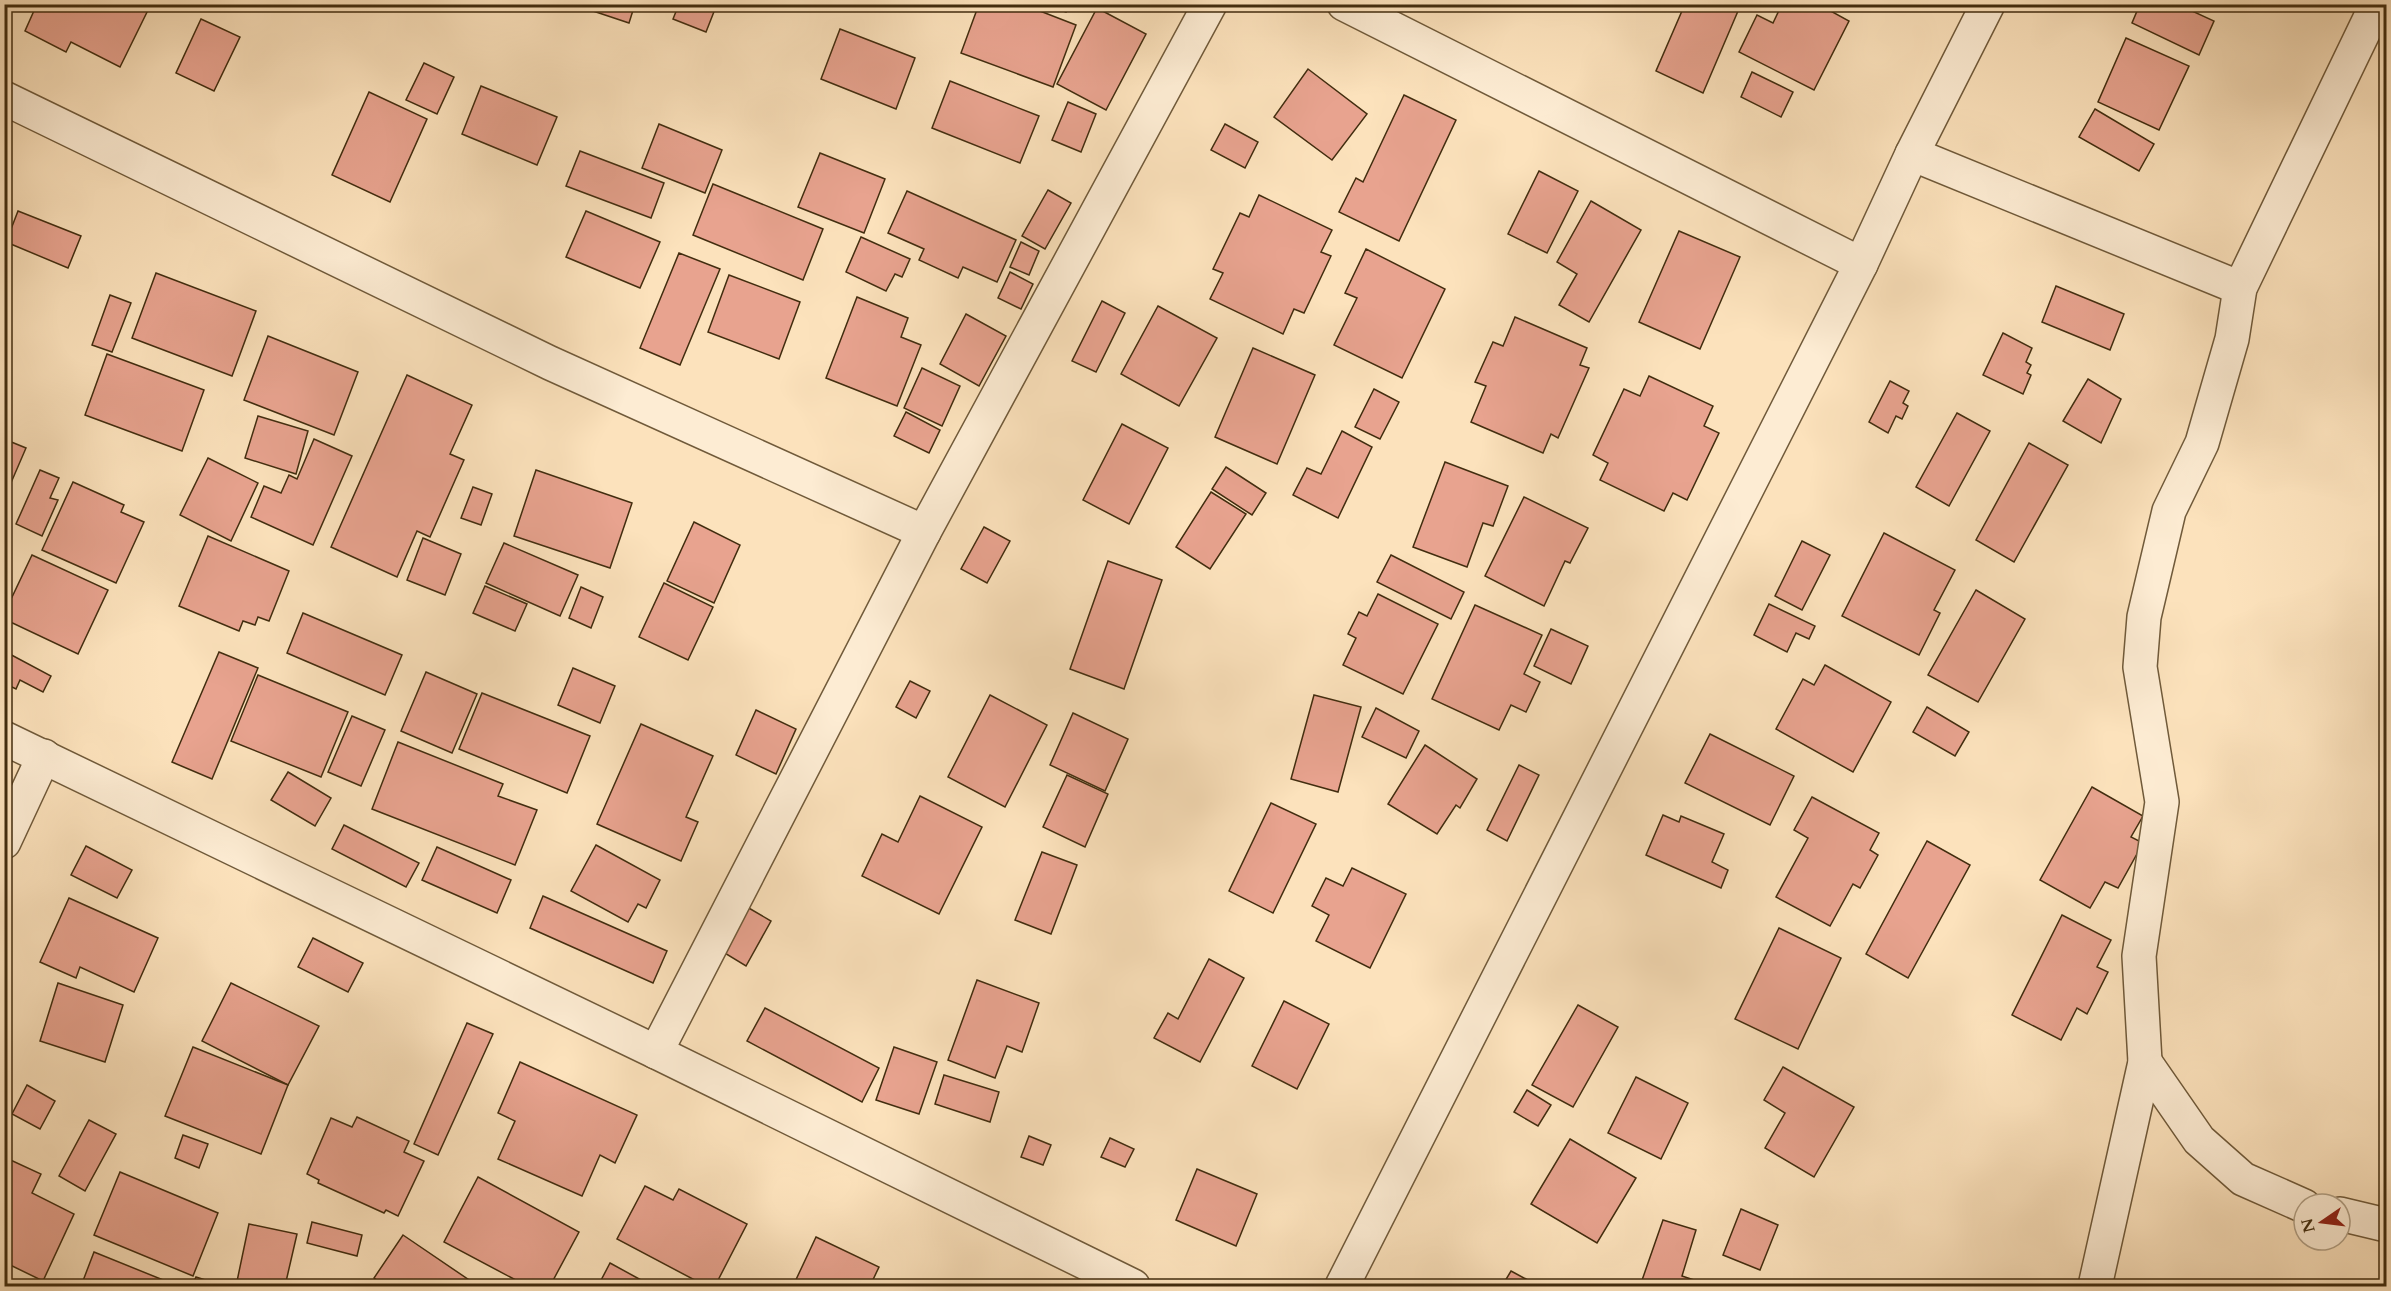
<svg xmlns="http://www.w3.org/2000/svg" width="2391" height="1291" font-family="Cardo,serif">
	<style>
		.building { fill: #e8a38f; stroke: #422d0f; stroke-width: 1.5 }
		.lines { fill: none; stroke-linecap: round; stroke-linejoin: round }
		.minor-casing { stroke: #705a3a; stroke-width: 36 }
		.tertiary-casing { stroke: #705a3a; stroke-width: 36 }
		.minor { stroke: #fdecd3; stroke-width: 33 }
		.tertiary { stroke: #fdecd3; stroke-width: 33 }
	</style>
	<rect width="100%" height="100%" fill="#fce2bc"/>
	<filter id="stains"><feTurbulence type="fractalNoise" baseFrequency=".00333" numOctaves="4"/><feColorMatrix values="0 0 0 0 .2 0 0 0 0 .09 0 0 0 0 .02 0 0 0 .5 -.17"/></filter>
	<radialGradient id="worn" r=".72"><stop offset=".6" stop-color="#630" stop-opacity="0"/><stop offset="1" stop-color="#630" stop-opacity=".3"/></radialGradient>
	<g class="building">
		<polygon points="37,4 151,4 120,67 71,42 66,52 25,31"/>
		<polygon points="572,4 635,4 629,23"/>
		<polygon points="679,4 717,4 706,32 673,19"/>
		<polygon points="979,4 1022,4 1076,25 1053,87 961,53"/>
		<polygon points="1045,4 1069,4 1066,12"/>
		<polygon points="1685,4 1741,4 1703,93 1656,71"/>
		<polygon points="1782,4 1818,4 1849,21 1814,90 1739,52 1757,15 1773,23"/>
		<polygon points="2140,4 2177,4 2214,21 2199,55 2132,23"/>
		<polygon points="1097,8 1146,34 1106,110 1057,84"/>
		<polygon points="201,19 240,37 214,91 176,73"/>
		<polygon points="840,29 915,58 896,109 821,79"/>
		<polygon points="2126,38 2189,66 2159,130 2098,102"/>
		<polygon points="424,63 454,77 437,114 406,100"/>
		<polygon points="1308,69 1367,114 1332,160 1274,117"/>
		<polygon points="1752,72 1793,92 1781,117 1741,97"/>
		<polygon points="950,81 1039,116 1020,163 932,128"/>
		<polygon points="481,86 557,117 537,165 462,134"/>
		<polygon points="369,92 427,119 390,202 332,175"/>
		<polygon points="1404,95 1456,120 1399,241 1339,212 1356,178 1363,182"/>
		<polygon points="1068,102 1096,114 1081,152 1052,140"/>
		<polygon points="2095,109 2154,144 2139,171 2079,137"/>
		<polygon points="659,124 722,150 705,193 642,168"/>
		<polygon points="1225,124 1258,142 1245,168 1211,150"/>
		<polygon points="580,151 664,183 651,218 566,186"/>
		<polygon points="820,153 885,179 864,233 798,207"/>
		<polygon points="1539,171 1578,191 1547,253 1508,234"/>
		<polygon points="713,184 823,229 803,280 693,235"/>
		<polygon points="1048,190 1071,203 1045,249 1022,236"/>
		<polygon points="907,191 1016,240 997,282 963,267 958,278 919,260 924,249 888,233"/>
		<polygon points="1259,195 1332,230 1321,252 1331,256 1304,313 1294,309 1283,334 1210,299 1223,273 1213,269 1240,213 1249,217"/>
		<polygon points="1591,201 1641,230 1589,322 1559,305 1577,274 1557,262"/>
		<polygon points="18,211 81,236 68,268 6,242"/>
		<polygon points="586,211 660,242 640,288 566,257"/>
		<polygon points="1679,231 1740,257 1700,349 1639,322"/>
		<polygon points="861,237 910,259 902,277 895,274 886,291 846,272"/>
		<polygon points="1021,242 1039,251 1029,275 1010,267"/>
		<polygon points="1366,249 1445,289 1402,378 1334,345 1357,298 1345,293"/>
		<polygon points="679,253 720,269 680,365 640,348"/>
		<polygon points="1010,272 1033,284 1021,309 998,298"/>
		<polygon points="156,273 256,311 232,376 132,338"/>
		<polygon points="729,275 800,302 779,359 708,332"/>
		<polygon points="2056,286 2124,314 2110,350 2042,322"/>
		<polygon points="110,295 131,303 112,352 92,345"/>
		<polygon points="857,297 908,318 901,337 921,345 897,406 826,378"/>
		<polygon points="1102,301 1125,313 1096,372 1072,361"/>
		<polygon points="1158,306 1217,338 1179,406 1121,374"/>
		<polygon points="966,314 1006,336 979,386 940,364"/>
		<polygon points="1515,317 1587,348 1580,365 1589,368 1558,438 1551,434 1543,453 1471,422 1486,386 1475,382 1493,342 1503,346"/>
		<polygon points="2003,333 2032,348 2026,362 2031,365 2027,373 2031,375 2023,394 1983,375"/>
		<polygon points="268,336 358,372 334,435 244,400"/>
		<polygon points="1253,348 1315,375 1277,464 1215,437"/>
		<polygon points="107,354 204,390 182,451 85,415"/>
		<polygon points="922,368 960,386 942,426 904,408"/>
		<polygon points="407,375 472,405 450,454 464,460 430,537 417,531 397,577 331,547"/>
		<polygon points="1649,376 1713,406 1704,426 1719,433 1687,500 1673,493 1664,511 1600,480 1608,463 1593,455 1624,389 1640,396"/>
		<polygon points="2088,379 2121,399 2101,443 2063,421"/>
		<polygon points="1890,381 1909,391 1903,403 1908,406 1902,419 1896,416 1888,433 1869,422"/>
		<polygon points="1374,389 1399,402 1380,439 1355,427"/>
		<polygon points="906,412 940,430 929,453 894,436"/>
		<polygon points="1957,413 1990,431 1949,506 1916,487"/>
		<polygon points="258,416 308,431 296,474 245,458"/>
		<polygon points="1122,424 1168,448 1129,524 1083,500"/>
		<polygon points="1342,431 1372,447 1338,518 1293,495 1307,468 1321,474"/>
		<polygon points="4,439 26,448 4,499"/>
		<polygon points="314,439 352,456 313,545 251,517 264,486 281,493 289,475 297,479"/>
		<polygon points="2029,443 2068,465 2014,562 1976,540"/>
		<polygon points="208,458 258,483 231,541 180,515"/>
		<polygon points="1445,462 1508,486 1493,526 1483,523 1467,567 1413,547"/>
		<polygon points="1226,467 1266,493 1252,515 1212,489"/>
		<polygon points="40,470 59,478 50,498 58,500 42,536 16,524"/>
		<polygon points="536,470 632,503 610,568 514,536"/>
		<polygon points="73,482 124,505 121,512 144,522 116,583 42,550"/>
		<polygon points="473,487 492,494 481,525 461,518"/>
		<polygon points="1211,492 1246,514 1210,569 1176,547"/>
		<polygon points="1524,497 1588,528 1570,563 1565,561 1544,606 1485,576"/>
		<polygon points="694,522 740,545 714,603 667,581"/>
		<polygon points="984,527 1010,541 987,583 961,569"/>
		<polygon points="1884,533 1955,570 1934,610 1940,613 1919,655 1842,616"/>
		<polygon points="208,536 289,571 269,621 258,617 255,625 243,621 239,631 179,606"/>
		<polygon points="423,538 461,554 445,595 407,580"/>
		<polygon points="1802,541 1830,555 1802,610 1775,596"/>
		<polygon points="504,543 578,575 560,616 486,583"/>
		<polygon points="32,555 108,590 78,654 4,619 4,614"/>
		<polygon points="1391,555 1464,592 1451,619 1377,582"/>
		<polygon points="1108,561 1162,580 1124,689 1070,669"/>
		<polygon points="664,583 713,607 688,660 639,637"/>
		<polygon points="485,586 527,604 515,631 473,613"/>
		<polygon points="581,587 603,597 591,628 569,618"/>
		<polygon points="1976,590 2025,619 1978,702 1928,675"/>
		<polygon points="1378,594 1438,624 1403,694 1343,665 1356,638 1348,634 1359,612 1367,616"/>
		<polygon points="1769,604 1815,626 1809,639 1796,633 1787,652 1754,635"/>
		<polygon points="1475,605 1542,635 1524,674 1540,682 1526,712 1511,705 1499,730 1432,699"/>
		<polygon points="303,613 402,655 385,695 287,653"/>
		<polygon points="1551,629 1588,646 1571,684 1534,666"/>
		<polygon points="4,651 51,676 43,692 20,680 16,689 4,683"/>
		<polygon points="219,652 258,668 212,779 172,762"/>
		<polygon points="1825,665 1891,702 1853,772 1776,729 1803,679 1814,685"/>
		<polygon points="573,668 615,686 600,723 558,705"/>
		<polygon points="426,672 477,694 452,753 401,731"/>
		<polygon points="258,675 348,712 321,777 231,741"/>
		<polygon points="910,681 930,691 916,718 896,707"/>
		<polygon points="482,693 590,736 567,793 459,749"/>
		<polygon points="990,695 1047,725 1005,807 948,777"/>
		<polygon points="1314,695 1361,707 1338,792 1291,779"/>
		<polygon points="1927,707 1969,732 1955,756 1913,732"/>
		<polygon points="1376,708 1419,731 1406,758 1362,737"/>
		<polygon points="756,710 796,729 776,774 736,755"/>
		<polygon points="1073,713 1128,739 1105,791 1050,765"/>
		<polygon points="352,716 385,730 361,786 328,772"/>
		<polygon points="641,724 713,756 686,817 698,822 681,861 597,824"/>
		<polygon points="1710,734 1794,776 1770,825 1685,783"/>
		<polygon points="398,742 503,784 498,796 537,810 515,865 372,809"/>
		<polygon points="1425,745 1477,779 1460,808 1456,805 1437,834 1388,804"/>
		<polygon points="1519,765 1539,775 1507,841 1487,830"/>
		<polygon points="288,772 331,798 315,826 271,800"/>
		<polygon points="1067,775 1108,794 1085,847 1043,827"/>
		<polygon points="2092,787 2143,816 2131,837 2143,843 2118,888 2105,882 2090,908 2040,880"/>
		<polygon points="920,796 982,827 939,914 862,876 882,834 898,842"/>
		<polygon points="1812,797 1879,833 1870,850 1878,855 1860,888 1853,884 1830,926 1776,897 1808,838 1794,830"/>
		<polygon points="1271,803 1316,824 1273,913 1229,891"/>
		<polygon points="1663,815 1679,822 1681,816 1724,834 1712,862 1728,870 1721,888 1646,855"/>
		<polygon points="344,825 419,863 406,887 332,849"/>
		<polygon points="1927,841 1970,865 1908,978 1866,954"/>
		<polygon points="596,845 660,880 646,908 638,904 628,922 571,891"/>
		<polygon points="86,846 132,870 117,898 71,875"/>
		<polygon points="437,847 511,880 497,913 422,880"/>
		<polygon points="1042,852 1077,865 1051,934 1015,920"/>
		<polygon points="1352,868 1406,894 1370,968 1316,941 1329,915 1312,906 1326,878 1343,886"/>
		<polygon points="543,896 667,951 653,983 530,928"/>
		<polygon points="69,898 158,938 134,992 80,967 76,978 40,962"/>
		<polygon points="747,907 771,921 746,966 723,952"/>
		<polygon points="2062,915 2111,940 2097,967 2108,972 2087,1014 2077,1008 2061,1040 2012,1015"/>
		<polygon points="1779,928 1841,958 1798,1049 1735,1019"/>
		<polygon points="313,938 363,963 348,992 298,967"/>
		<polygon points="1209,959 1244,978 1200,1062 1154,1038 1168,1013 1178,1019"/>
		<polygon points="977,980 1039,1003 1022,1052 1007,1046 995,1078 948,1060"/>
		<polygon points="58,983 123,1005 105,1062 40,1041"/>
		<polygon points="231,983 319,1026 288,1085 202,1041"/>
		<polygon points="1284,1001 1329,1024 1297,1089 1252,1066"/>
		<polygon points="1578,1005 1618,1027 1573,1107 1532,1085"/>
		<polygon points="765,1008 879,1068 862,1102 747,1041"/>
		<polygon points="467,1023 493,1034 438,1155 414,1144"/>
		<polygon points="193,1047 288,1085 261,1154 165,1116"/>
		<polygon points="894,1047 937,1062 919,1114 876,1100"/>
		<polygon points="520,1062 637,1115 615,1163 600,1155 582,1196 498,1159 515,1121 498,1113"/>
		<polygon points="1783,1067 1854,1107 1814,1177 1765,1148 1785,1113 1764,1100"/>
		<polygon points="944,1075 999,1092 990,1122 935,1104"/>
		<polygon points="1636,1077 1688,1103 1661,1159 1608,1133"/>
		<polygon points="27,1085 55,1101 40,1129 12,1114"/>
		<polygon points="1527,1090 1551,1105 1538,1126 1514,1112"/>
		<polygon points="357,1117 409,1141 404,1152 424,1161 398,1216 386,1210 384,1213 318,1183 319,1180 307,1174 331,1118 352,1127"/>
		<polygon points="89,1120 116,1134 85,1191 59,1176"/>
		<polygon points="183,1135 208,1144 199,1168 175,1158"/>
		<polygon points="1029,1136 1051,1145 1043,1165 1021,1157"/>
		<polygon points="1110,1138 1134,1149 1125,1167 1101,1157"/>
		<polygon points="1570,1139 1636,1178 1597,1243 1531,1204"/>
		<polygon points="4,1157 41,1174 32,1193 74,1214 43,1281 4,1262"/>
		<polygon points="1197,1169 1257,1194 1236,1246 1176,1220"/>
		<polygon points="120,1172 218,1213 193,1276 94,1235"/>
		<polygon points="478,1177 579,1232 550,1286 527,1286 444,1242"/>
		<polygon points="645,1186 673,1200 679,1189 747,1224 715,1286 706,1286 617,1239"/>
		<polygon points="1741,1209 1778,1225 1760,1270 1723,1255"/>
		<polygon points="1663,1220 1696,1230 1682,1276 1694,1280 1692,1286 1640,1286"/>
		<polygon points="312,1222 362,1235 357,1256 307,1243"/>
		<polygon points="249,1224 297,1234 285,1286 236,1286"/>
		<polygon points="403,1235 478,1286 386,1286 374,1278"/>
		<polygon points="816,1237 879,1267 870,1286 793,1286"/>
		<polygon points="94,1252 178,1286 81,1286"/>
		<polygon points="610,1263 652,1286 598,1286"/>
		<polygon points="1511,1271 1539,1286 1502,1286"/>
		<polygon points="196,1277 224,1286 192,1286"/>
	</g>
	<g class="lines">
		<defs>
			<g id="minor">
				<polyline points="1344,4 1861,264"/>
				<polyline points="4,98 550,363 924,532"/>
				<polyline points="1912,154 2240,288"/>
				<polyline points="4,738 656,1052 1133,1286"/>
				<polyline points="4,842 44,756"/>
				<polyline points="656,1052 924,532 1210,4"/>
				<polyline points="2145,1062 2199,1140 2243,1179 2304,1206"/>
				<polyline points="2340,1214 2386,1225"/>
				<polyline points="2095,1286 2145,1062 2139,956 2162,802 2140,667 2144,617 2169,511 2202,443 2232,339 2240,288 2377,4"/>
			</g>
			<polyline id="tertiary" points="1342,1286 1861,264 1912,154 1988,4"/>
		</defs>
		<use href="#minor" class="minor-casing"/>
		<use href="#tertiary" class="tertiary-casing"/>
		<use href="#minor" class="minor"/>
		<use href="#tertiary" class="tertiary"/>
	</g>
	<rect width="2391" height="1291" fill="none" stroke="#fce2bc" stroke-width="24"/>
	<rect x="6" y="6" width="2379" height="1279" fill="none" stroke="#422d0f" stroke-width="3"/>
	<rect x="12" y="12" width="2367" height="1267" fill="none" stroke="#422d0f" stroke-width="1.5"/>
	<g transform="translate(2322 1222) rotate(256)"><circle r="28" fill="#fdecd3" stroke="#b2a085" stroke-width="1.5"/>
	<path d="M0-4.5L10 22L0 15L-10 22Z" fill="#8f2418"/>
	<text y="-9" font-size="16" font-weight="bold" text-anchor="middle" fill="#422d0f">N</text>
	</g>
	<rect width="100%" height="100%" filter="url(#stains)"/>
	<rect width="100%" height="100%" fill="url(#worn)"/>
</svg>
